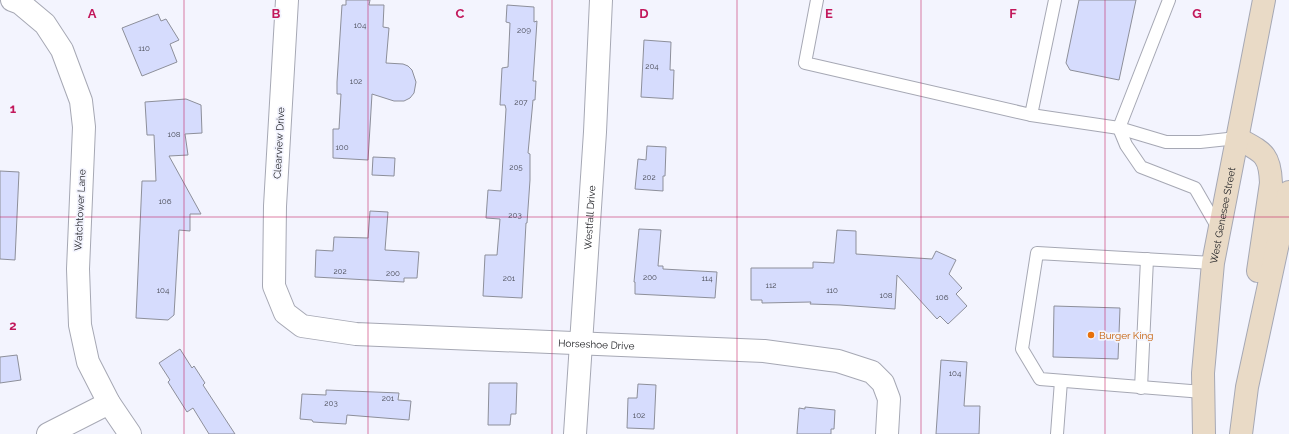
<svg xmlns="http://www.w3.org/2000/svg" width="1289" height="434" font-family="Raleway,sans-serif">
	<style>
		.building { fill: #d6dcfd; stroke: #8d8f9a }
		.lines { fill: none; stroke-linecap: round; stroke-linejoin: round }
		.lane-casing { stroke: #a6a8b4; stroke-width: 14 }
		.street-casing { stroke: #a6a8b4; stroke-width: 24 }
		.secondary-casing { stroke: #a6a8b4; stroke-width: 24 }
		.lane { stroke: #fff; stroke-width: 12 }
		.street { stroke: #fff; stroke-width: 22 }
		.secondary { stroke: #e9dac6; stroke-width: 22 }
		.grid { fill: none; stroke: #c2185b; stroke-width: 1; stroke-opacity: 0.55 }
		.food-dot { fill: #e8710a; stroke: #f3f4fe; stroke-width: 1.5 }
		.labels { text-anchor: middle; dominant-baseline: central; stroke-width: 3.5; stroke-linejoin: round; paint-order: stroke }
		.number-label { font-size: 8px; fill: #4a4c57 }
		.street-label { font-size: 10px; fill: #1b1c20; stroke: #f3f4fe }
		.food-label { font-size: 10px; fill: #c56008; stroke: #f3f4fe; text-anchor: start }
		.grid-label { font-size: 13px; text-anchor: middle; font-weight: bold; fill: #c2185b; stroke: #f3f4fe; stroke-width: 3.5; stroke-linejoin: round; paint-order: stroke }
	</style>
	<rect width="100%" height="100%" fill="#f3f4fe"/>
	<g class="building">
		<polygon points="346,0 370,0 369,5 384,5 383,27 389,28 386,63 403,64 408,66 412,70 416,82 414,93 410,98 404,101 394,101 372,94 368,160 333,158 333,129 339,129 341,94 337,94 337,82 342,5 346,5"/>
		<polygon points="1079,0 1136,0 1119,80 1070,70 1066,63"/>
		<polygon points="507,5 534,7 534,22 537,21 533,81 536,81 535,100 533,100 532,111 528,153 530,154 530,180 527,223 526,223 522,298 483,296 485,255 497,255 500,219 486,218 488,190 501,191 506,109 505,105 500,105 502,68 508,67 510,23 506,22"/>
		<polygon points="158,14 161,21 166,19 179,40 170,44 177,62 142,76 122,28"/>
		<polygon points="644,40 671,42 670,70 674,70 673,99 641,97"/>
		<polygon points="186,99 201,105 202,133 185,134 188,155 169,156 201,214 190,214 190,231 179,230 174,315 168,320 136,318 142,181 156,181 154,135 147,135 145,102"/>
		<polygon points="647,146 666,147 665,176 663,176 663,191 635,189 638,159 646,160"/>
		<polygon points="373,157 395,158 394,176 372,175"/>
		<polygon points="0,171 19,172 15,260 0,259"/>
		<polygon points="370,211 388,212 385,250 419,252 417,278 404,278 404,282 315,277 316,250 333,251 334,237 368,238"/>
		<polygon points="639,229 661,230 658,266 663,266 663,269 717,272 715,298 635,294 635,282 634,282"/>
		<polygon points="837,230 856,231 856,254 932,259 936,251 956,260 949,274 962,288 956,294 967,306 948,324 940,316 937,319 897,275 895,309 840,305 810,304 811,302 762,303 762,300 751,300 751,268 813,268 813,262 834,263"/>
		<polygon points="1054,306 1120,308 1118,359 1053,357"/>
		<polygon points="180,349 192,368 194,366 205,383 203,385 235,434 209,434 193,408 187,412 168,382 170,380 159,363"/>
		<polygon points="17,355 21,380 0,383 0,357"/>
		<polygon points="941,360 967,362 964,406 980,406 979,434 936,434"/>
		<polygon points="489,383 517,383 516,411 516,414 511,414 510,425 488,425"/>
		<polygon points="638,384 656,385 654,429 627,428 628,398 637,398"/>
		<polygon points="326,390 399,393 398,400 411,401 409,420 347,415 346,424 313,422 312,420 300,419 302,394 326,395"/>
		<polygon points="805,407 835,410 834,429 831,429 831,434 797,434 799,408 805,409"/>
	</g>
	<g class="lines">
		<defs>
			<g id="lane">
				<polyline points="817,0 805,63 1031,115 1055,0"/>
				<polyline points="1169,0 1119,128 1126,145 1141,167 1195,188 1218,228"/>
				<polyline points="1031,115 1119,128 1166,142 1200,142 1237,138"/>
				<polyline points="1141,388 1147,259"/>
				<polyline points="1203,392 1040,379 1022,349 1037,253 1213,263"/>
				<polyline points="1057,434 1061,381"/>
			</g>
			<g id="street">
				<polyline points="12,0 20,3 45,24 62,50 81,101 84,127 78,269 80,325 88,362 109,403 130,434"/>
				<path id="s1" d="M287,0L275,206L274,286L285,313L302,326L356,334L764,351L838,361L872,372L883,383L889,399L887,434"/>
				<polyline points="48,434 109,403"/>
				<path id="s2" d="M575,434L595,132L601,0"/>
			</g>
			<g id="secondary">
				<path d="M1237,138C1262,152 1270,153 1271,183L1258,271"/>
				<path id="s3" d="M1204,434L1203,373L1213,263L1264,0"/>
				<polyline points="1241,434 1247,387 1289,192"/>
			</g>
		</defs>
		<use href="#lane" class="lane-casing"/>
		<use href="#street" class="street-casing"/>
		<use href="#secondary" class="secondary-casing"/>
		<use href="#lane" class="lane"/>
		<use href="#street" class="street"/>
		<use href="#secondary" class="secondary"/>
	</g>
	<path class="grid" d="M184,0V434M368,0V434M552,0V434M737,0V434M921,0V434M1105,0V434M0,217H1289"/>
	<circle class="food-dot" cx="1091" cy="335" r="4"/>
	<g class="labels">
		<g class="number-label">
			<text x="360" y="25">104</text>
			<text x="524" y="30">209</text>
			<text x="144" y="48">110</text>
			<text x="652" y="66">204</text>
			<text x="356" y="81">102</text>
			<text x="521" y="102">207</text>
			<text x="174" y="134">108</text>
			<text x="342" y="147">100</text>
			<text x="516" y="167">205</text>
			<text x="649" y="177">202</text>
			<text x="165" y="201">106</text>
			<text x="515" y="215">203</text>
			<text x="340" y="271">202</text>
			<text x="393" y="273">200</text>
			<text x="650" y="277">200</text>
			<text x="509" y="278">201</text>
			<text x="707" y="278">114</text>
			<text x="771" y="285">112</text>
			<text x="163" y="290">104</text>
			<text x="832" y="290">110</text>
			<text x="886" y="295">108</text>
			<text x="942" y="297">106</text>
			<text x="955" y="373">104</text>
			<text x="388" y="398">201</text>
			<text x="331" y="403">203</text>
			<text x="639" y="415">102</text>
		</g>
		<g class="street-label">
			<text transform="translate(279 143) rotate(-87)">Clearview Drive</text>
			<text transform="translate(80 210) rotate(-87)">Watchtower Lane</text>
			<text stroke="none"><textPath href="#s3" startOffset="220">West Genesee Street</textPath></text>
			<text stroke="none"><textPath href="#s2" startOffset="217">Westfall Drive</textPath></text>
			<text stroke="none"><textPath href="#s1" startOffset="632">Horseshoe Drive</textPath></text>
		</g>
		<g class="food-label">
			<text x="1099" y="335">Burger King</text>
		</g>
	</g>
	<g class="grid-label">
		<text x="92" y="18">A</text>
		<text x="276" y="18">B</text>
		<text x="460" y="18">C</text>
		<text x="644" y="18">D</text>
		<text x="829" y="18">E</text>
		<text x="1013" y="18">F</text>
		<text x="1197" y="18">G</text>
		<text x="13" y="113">1</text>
		<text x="13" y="330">2</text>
	</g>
</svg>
